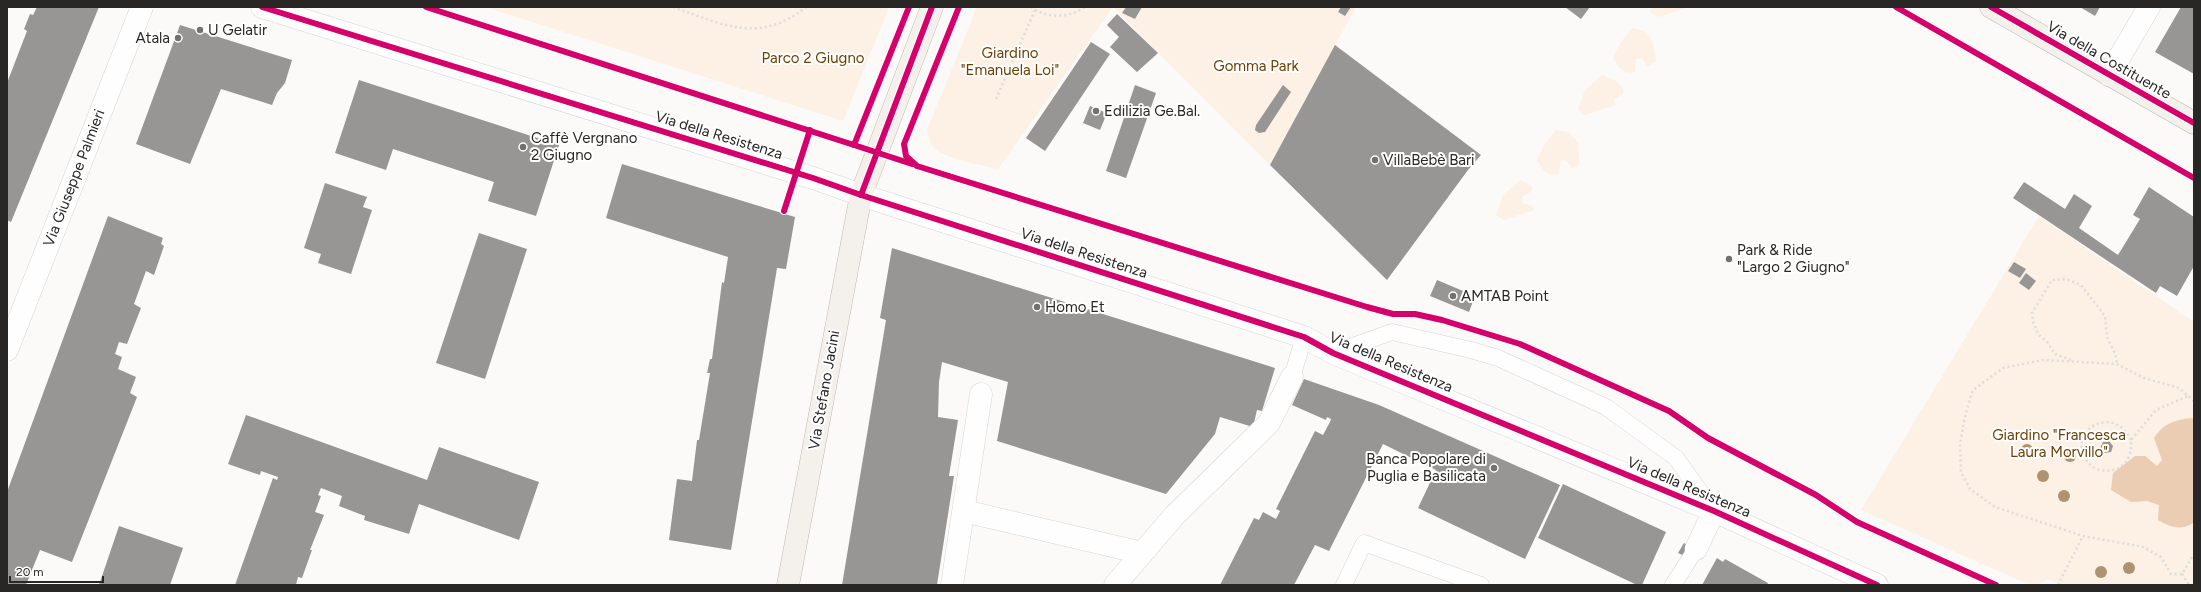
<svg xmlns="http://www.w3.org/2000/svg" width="2201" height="592" font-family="Figtree,sans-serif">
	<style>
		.green { fill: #fdf0e5 }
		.forest { fill: #eacdb3 }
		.building { fill: #989694 }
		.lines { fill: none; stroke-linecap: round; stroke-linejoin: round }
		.service-casing { stroke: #d6d5d4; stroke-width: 17 }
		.minor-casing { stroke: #d6d5d4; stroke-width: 23 }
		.tertiary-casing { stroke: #d6d5d4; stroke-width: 23 }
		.primary-casing { stroke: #c2b9b2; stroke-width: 23 }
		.path { stroke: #dddcdc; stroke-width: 2.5; stroke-dasharray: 2 3; stroke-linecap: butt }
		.service { stroke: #fffefe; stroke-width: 16 }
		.minor { stroke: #fffefe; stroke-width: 22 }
		.tertiary { stroke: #fffefe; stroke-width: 22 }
		.primary { stroke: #f4f0eb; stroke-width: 22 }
		.cycleway-casing { stroke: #fff; stroke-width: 8 }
		.cycleway { stroke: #d6006c; stroke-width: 6 }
		.tree { fill: #ad9371 }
		.poi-dot { fill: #737170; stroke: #fff; stroke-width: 1.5 }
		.labels { text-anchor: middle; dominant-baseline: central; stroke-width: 4; stroke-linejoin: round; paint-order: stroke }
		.poi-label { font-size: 15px; fill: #292726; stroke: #fff; text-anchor: start }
		.park-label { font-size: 15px; fill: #6d3e02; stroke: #fff }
		.street-label { font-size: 15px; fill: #292726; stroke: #fff }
	</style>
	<rect width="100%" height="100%" fill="#fcfaf8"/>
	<g class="green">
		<polygon points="485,7 889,7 843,121"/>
		<path d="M977,7H1356L1270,165L1113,7L998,169C982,165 945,159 934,148C929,143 929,136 927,130Z"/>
		<polygon points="1652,7 1689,7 1658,17 1650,12"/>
		<path d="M1632,28C1654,32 1653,41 1656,61L1647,67L1643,59H1636L1635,72C1623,75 1619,68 1613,58L1621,42Z"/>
		<polygon points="1602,75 1617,81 1623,89 1623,94 1614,100 1616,105 1585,115 1578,110 1585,90"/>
		<path d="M1556,130L1569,132L1578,143L1580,163L1572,169L1567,161L1561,160L1559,174C1547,177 1543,170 1537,160L1545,144Z"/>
		<polygon points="1521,180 1532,186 1532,191 1522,197 1524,204 1532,205 1534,210 1504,220 1496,215 1503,195"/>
		<polygon points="2039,216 2194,322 2194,585 2062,585 2048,579 2036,585 2030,585 1861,510"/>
	</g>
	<path class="forest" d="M2192,418L2194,420V524L2193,523C2180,531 2170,527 2158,520L2159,505L2147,501L2131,502L2111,490L2113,473L2135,456H2145L2157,466L2162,460L2154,438C2164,423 2175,420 2192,418Z"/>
	<g class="building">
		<polygon points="37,7 99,7 11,222 7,220 7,83 27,31 24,29 30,14 33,15"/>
		<polygon points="1126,7 1142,7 1135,19 1122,13"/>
		<polygon points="1341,7 1351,7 1345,16 1338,12"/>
		<polygon points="1565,7 1590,7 1581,19"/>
		<polygon points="2080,7 2100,7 2095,16"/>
		<polygon points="2181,7 2194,7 2194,74 2155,52"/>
		<polygon points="1117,14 1158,53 1137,72 1110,47 1119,37 1107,25"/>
		<polygon points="180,25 292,60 285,83 277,93 272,105 221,89 190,164 136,144"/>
		<polygon points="1091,42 1110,54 1045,151 1026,138"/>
		<polygon points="1335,45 1481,155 1468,170 1387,280 1270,165"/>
		<polygon points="359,80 559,145 536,216 488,201 494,182 393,149 386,170 335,153"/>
		<polygon points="1135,85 1156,93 1126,178 1106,171"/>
		<polygon points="1283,85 1291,92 1265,132 1259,133 1255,130 1256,125"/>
		<polygon points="1090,106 1107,113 1100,130 1083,123"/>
		<polygon points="622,164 795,217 786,269 777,268 731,550 669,540 677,479 692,481 697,440 699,440 710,373 707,373 710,359 712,359 722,282 724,283 728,257 606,218"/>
		<polygon points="2024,182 2065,209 2074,194 2092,206 2079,228 2118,255 2140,219 2133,215 2149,187 2194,217 2194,266 2177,296 2160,286 2156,293 2013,198"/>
		<polygon points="325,183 367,197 363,207 372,210 351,274 318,263 321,254 304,248"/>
		<polygon points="108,216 163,238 161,244 164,246 154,275 146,271 134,304 141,308 127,344 119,342 115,354 122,357 118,369 136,377 130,393 137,397 72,562 40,550 26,585 7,585 7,492"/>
		<polygon points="479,233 527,249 485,379 436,363"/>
		<polygon points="892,248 1275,368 1262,411 1257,410 1253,427 1220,417 1215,434 1166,494 997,441 1008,382 942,362 939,382 938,417 958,420 949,476 954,476 937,585 842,585 886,320 880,318"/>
		<polygon points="2014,262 2026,269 2020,278 2008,271"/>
		<polygon points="2026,273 2036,281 2029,290 2019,283"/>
		<polygon points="1437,280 1475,296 1469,312 1430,296"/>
		<polygon points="1304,379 1379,405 1560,485 1525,559 1418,508 1436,470 1383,444 1329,551 1315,545 1294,585 1220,585 1254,518 1259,520 1263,512 1276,519 1280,511 1276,509 1315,431 1323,435 1330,422 1331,419 1327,417 1326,420 1292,405"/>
		<polygon points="246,415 427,480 439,447 539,482 519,540 419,504 409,534 364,520 365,516 339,506 342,496 321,488 318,495 321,496 315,512 324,515 310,550 312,550 302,578 298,577 296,585 235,585 273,478 277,480 278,477 261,471 260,475 228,464"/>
		<polygon points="2109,441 2113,446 2111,452 2104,453 2100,448 2103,442"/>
		<polygon points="1563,484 1666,532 1642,585 1637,585 1538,538"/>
		<polygon points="119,526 183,548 170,585 99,585"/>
		<polygon points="1684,543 1691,547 1685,556 1678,553"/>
		<polygon points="1717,558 1723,562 1725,559 1768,583 1767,585 1702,585"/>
	</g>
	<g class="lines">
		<defs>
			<g id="service">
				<polyline points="1333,353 1392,332 1471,350 1498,358 1606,407 1676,458 1714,511"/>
				<polyline points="1292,377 1304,337"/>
				<polyline points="1344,585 1364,543 1481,585"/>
				<polyline points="1673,585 1696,549"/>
			</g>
			<g id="minor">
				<polyline points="2109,75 2149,7"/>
				<polyline points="7,350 142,7"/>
				<polyline points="964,511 1142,553"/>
				<polyline points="1696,549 1714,511"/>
				<polyline points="952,585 981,394"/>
				<polyline points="1115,585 1174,516 1269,423 1292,377"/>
			</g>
			<polyline id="tertiary" points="262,7 813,178 861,195 1304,337 1333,353 1714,511 1877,585"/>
			<g id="primary">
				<polyline points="1991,7 2194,123"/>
				<polyline points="788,585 861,195 932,7"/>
			</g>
		</defs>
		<use href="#service" class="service-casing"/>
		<use href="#minor" class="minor-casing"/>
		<use href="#tertiary" class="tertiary-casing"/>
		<use href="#primary" class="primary-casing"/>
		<g class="path">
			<path d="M673,7C722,24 759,45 806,7"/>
			<path d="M1031,7C1047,19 1070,18 1085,7"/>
			<polyline points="996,99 1035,10"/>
			<polyline points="2071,360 2055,354 2048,343 2038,334 2033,322 2032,313 2052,280 2066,279 2081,285 2105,316 2107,337 2115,353 2117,364"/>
			<polyline points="2194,401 2179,388 2144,378 2117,364 2043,360 2003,368 1973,390 1965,416 1960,444 1961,472 1970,489 1995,507 2083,536 2143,547 2161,557 2171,574 2182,574 2194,554"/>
			<path d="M2131,440C2112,402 2067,432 2086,460C2090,465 2094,469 2101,470C2121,474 2133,459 2131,440L2156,410L2188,396"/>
			<polyline points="2182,574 2189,585"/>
			<polyline points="2058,585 2083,536"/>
		</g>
		<use href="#service" class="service"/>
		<use href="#minor" class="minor"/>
		<use href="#tertiary" class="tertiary"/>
		<use href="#primary" class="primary"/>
		<defs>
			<g id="cycleway">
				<polyline points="262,7 813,178 861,195 1304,337 1333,353 1714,511 1877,585"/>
				<polyline points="426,7 854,145 909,7"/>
				<polyline points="959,7 904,144 906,156 917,166 1367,307 1393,314 1415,314 1442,320 1520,344 1669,411 1708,438 1816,495 1857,522 1996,585"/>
				<polyline points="1896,7 2194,178"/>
				<polyline points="1991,7 2194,123"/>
				<polyline points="854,145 912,164"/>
				<polyline points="861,195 932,7"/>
				<polyline points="784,211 810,130"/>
			</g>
		</defs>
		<use href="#cycleway" class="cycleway-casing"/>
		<use href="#cycleway" class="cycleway"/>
	</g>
	<g class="tree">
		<circle cx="2027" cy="450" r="6"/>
		<circle cx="2070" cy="456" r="6"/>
		<circle cx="2043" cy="476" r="6"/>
		<circle cx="2064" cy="496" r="6"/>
		<circle cx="2129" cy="568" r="6"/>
		<circle cx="2101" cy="572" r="6"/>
	</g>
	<g class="poi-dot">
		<circle cx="200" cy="30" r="4"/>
		<circle cx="178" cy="38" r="4"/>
		<circle cx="1096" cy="111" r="4"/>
		<circle cx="523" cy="147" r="4"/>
		<circle cx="1375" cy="160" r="4"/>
		<circle cx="1729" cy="259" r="4"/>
		<circle cx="1453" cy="296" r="4"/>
		<circle cx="1037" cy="307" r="4"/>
		<circle cx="1494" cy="468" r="4"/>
	</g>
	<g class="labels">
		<g class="poi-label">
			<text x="208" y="30">U Gelatir</text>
			<text x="170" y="38" text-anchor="end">Atala</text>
			<text x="1104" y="111">Edilizia Ge.Bal.</text>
			<text x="531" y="138">Caffè Vergnano<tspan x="531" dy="17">2 Giugno</tspan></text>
			<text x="1383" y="160">VillaBebè Bari</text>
			<text x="1737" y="250">Park &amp; Ride<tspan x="1737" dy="17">"Largo 2 Giugno"</tspan></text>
			<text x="1461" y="296">AMTAB Point</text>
			<text x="1045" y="307">Homo Et</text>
			<text x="1486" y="459" text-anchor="end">Banca Popolare di<tspan x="1486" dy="17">Puglia e Basilicata</tspan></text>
		</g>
		<g class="park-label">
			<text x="1010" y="53">Giardino<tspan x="1010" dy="17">"Emanuela Loi"</tspan></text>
			<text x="813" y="58">Parco 2 Giugno</text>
			<text x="1256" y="66">Gomma Park</text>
			<text x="2059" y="435">Giardino "Francesca<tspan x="2059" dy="17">Laura Morvillo"</tspan></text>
		</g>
		<g class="street-label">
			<text transform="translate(2109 60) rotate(30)">Via della Costituente</text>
			<text transform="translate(719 135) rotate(17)">Via della Resistenza</text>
			<text transform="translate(74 178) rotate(-69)">Via Giuseppe Palmieri</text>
			<text transform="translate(1084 253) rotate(18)">Via della Resistenza</text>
			<text transform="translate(1391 362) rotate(23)">Via della Resistenza</text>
			<text transform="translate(824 390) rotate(-80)">Via Stefano Jacini</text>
			<text transform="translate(1689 487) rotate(23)">Via della Resistenza</text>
		</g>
	</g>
	<rect width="2201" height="592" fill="none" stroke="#292726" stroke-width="16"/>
	<path d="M10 576v6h93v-6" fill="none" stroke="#292726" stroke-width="2"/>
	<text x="16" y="576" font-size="12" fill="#292726" stroke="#ffffff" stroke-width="3" paint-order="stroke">20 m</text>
</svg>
